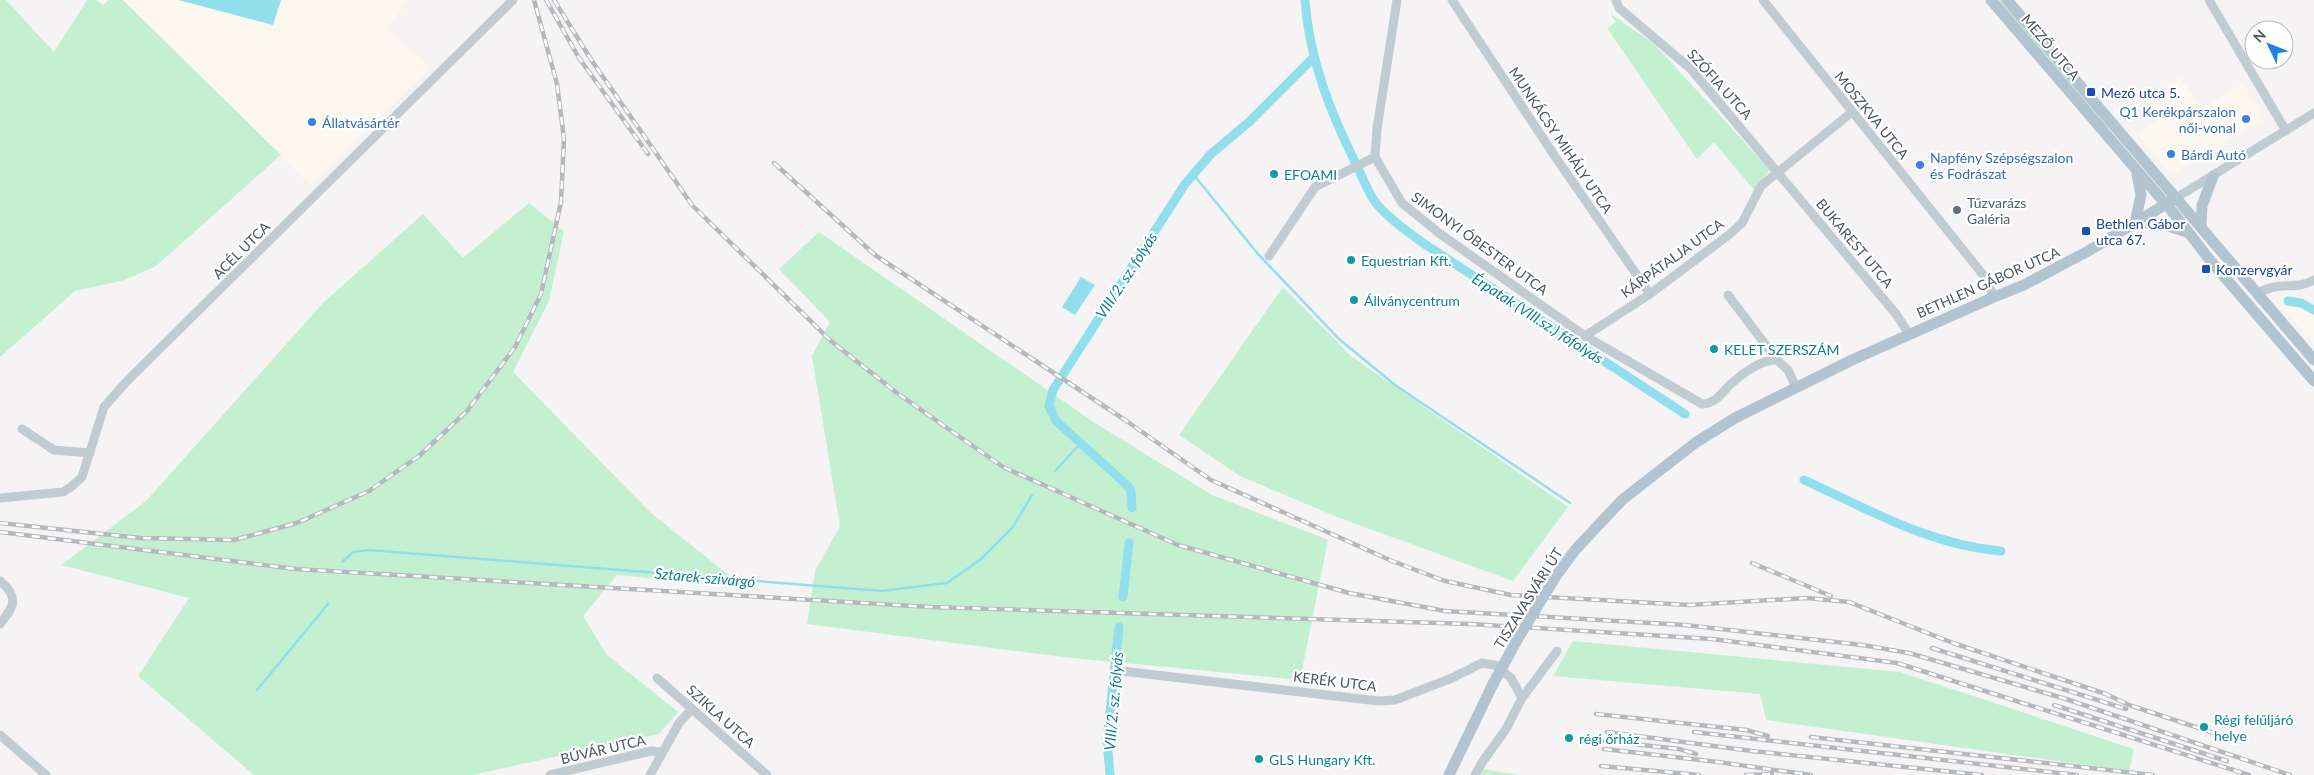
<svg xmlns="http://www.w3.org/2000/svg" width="2314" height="775" font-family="Lato,sans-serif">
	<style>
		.commercial { fill: #fdf8ef }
		.green { fill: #c4f0d2 }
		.water { fill: #91dfed }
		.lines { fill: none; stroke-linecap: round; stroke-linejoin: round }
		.stream { stroke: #91dfed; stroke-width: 2.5 }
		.canal { stroke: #91dfed; stroke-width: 9 }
		.minor { stroke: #c1cbd2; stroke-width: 9 }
		.major { stroke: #b3c4d1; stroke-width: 11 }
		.rail-casing { stroke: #b5b9bd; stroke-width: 4.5 }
		.rail { stroke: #fff; stroke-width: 2.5; stroke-dasharray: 8; stroke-linecap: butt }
		.major-bridge { stroke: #b3c4d1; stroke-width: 11 }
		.transit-dot { fill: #1a4fb4; stroke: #fff; stroke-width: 2 }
		.shop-dot { fill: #3f7fe0; stroke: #fff; stroke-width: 2 }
		.culture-dot { fill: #0f9aa8; stroke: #fff; stroke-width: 2 }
		.service-dot { fill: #5c6f8a; stroke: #fff; stroke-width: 2 }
		.labels { text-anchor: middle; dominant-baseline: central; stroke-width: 4.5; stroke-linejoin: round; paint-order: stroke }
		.street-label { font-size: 14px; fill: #4a5761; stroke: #fff }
		.transit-label { font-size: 14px; fill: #164399; stroke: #fff; text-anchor: start }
		.shop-label { font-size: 14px; fill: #366cbe; stroke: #fff; text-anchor: start }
		.culture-label { font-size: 14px; fill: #0d838f; stroke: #fff; text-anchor: start }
		.service-label { font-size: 14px; fill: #4e5e75; stroke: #fff; text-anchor: start }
		.water-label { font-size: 15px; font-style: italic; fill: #0e7d90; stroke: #fff }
	</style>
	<rect width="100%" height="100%" fill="#f5f3f3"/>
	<g class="commercial">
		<polygon points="123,0 408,0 387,29 431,68 310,185"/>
		<polygon points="2180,77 2203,108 2243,84 2263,119 2171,175 2137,133 2160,119 2147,99"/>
		<polygon points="2293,303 2314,313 2314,344 2281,307"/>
	</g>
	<g class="green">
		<polygon points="0,0 6,0 54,52 87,0 96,0 103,5 109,0 123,0 281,155 156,266 125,280 75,291 0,357"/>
		<polygon points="1996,0 2001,0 2109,127 2107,129"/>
		<polygon points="1611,14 1654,44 1770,170 1754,190 1714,142 1697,159 1607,28 1616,22"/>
		<polygon points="529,203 564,231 549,301 513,372 651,513 745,588 617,575 583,616 607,655 678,712 659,734 472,775 254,775 138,676 189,598 61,565 146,501 323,303 423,214 463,258"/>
		<polygon points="819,232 1095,423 1212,495 1328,540 1300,680 1063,657 807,624 815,571 840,526 812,356 830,322 779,269"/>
		<polygon points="1283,287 1351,356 1568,507 1513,581 1337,517 1240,476 1179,435"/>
		<polygon points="1573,641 1900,672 2134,749 2129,771 1766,720 1760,694 1553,676"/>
		<polygon points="1484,769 1519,775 1481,775"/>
	</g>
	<g class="water">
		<polygon points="178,0 281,0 273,25"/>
		<polygon points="1081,277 1095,285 1075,315 1062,307"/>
	</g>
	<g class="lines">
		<g class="stream">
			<polyline points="1193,174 1258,254 1339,339 1395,385 1570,503"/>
			<polyline points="1055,471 1081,443"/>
			<polyline points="342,562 353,552 369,550 882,591 947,583 981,559 1013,527 1032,495"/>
			<polyline points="257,690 328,604"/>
		</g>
		<g class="canal">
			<path d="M1305,0C1309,59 1331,114 1357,166C1363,178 1368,193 1376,203C1389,219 1407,231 1423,243L1685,414"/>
			<polyline points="2288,301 2301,303 2314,310"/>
			<path d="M1804,480C1868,509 1929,545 2001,551"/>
			<polyline points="1132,508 1131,491 1127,485 1056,421 1049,406 1053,390 1185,184 1211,154 1249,122 1313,58"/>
			<polyline points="1123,597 1129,543"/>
			<polyline points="1110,775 1107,740 1119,627"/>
		</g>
		<g class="minor">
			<path d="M1397,0L1377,129L1375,157L1402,203L1439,233L1585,336L1702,404C1718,403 1722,391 1733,382C1744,372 1763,359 1777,360"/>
			<polyline points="1452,0 1554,155 1650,294"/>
			<polyline points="1616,0 1619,8 1691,69 1896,314 1909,334"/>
			<polyline points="1763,0 1984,276 1994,297"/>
			<polyline points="2209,0 2286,131"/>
			<polyline points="2176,198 2314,113"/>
			<polyline points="1269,256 1315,187 1375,157"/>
			<path d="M2257,294C2278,280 2295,291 2314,280"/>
			<polyline points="1728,295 1777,360 1788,370 1796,387"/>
			<polyline points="1585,336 1650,294 1730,234 1742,223 1761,186 1852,112"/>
			<polyline points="22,429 54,450 90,453"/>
			<polyline points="0,498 63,492 71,487 82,477 104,407 128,380 513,0"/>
			<path d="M0,581C20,598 14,606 0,624"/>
			<polyline points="1121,671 1378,701 1395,700 1452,678 1482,663 1495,665 1511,678 1522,698"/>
			<polyline points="657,678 767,775"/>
			<polyline points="0,735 46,775"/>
			<polyline points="550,775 651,751 662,752"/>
			<polyline points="650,775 679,723 692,709"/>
			<polyline points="1475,775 1483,761 1506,729 1522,698 1557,651"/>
		</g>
		<g class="major">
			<polyline points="1991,0 2176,216 2209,259 2314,381"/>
			<polyline points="2007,0 2314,360"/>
			<polyline points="2135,223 2141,195 2137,174"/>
			<polyline points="2138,223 2161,224 2187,232"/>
			<polyline points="2201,226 2202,206 2213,176"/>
			<polyline points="1556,576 1576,549 1622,500 1695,443 1735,418 1852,360 1994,297 2024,285 2090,250 2176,198"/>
			<polyline points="1449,775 1493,684"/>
		</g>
		<defs>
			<g id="rail">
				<polyline points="546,0 579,58 648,154"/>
				<polyline points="554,0 592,61 692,205 831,341 897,393 1003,467 1178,545 1349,593 1445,611 1685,625 1862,645 1909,653 2066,699 2290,775"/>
				<polyline points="774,163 875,255 1125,420 1211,480 1392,561 1445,581 1511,595 1689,605 1807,598 1849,602 1953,643 2106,694 2129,705 2217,734"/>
				<polyline points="0,523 140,538 234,540 297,523 369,491 419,456 467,411 515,347 541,294 561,202 564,139 557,84 534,0"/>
				<polyline points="0,532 296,569 930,607 1470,624 1712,639 1897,663 2249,775"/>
				<polyline points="1752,563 1831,596"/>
				<polyline points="1932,648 2126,709"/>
				<polyline points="2054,705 2227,761"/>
				<polyline points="1596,714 1746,730 1768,736"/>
				<polyline points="1607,732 1752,751 1982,775"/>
				<polyline points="1694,732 2077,775"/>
				<polyline points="1811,737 2153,775"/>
				<polyline points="1605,741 1679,749 1696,754"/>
				<polyline points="1604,749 1718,762 1811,775"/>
				<polyline points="1601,766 1699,775"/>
				<polyline points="1746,775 1772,774"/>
			</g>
		</defs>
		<use href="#rail" class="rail-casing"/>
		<use href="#rail" class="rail"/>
		<polyline class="major-bridge" points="1493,684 1517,640 1556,576"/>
	</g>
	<g class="transit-dot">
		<rect x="2086" y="87" width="10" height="10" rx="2.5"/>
		<rect x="2081" y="226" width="10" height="10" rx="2.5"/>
		<rect x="2201" y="264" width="10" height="10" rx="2.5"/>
	</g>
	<g class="shop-dot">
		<circle cx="2246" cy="119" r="5"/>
		<circle cx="312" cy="122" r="5"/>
		<circle cx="2171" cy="154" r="5"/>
		<circle cx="1920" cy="165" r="5"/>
	</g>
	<g class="culture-dot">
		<circle cx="1274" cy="174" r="5"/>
		<circle cx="1351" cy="260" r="5"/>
		<circle cx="1354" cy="300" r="5"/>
		<circle cx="1714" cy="349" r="5"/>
		<circle cx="2204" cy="727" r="5"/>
		<circle cx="1569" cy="738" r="5"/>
		<circle cx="1259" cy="759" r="5"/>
	</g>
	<circle class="service-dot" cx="1957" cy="210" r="5"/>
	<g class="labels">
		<g class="street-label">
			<text transform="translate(2051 47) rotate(50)">MEZŐ UTCA</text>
			<text transform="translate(1720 84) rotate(48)">SZÓFIA UTCA</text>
			<text transform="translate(1872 115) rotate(51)">MOSZKVA UTCA</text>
			<text transform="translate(1561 140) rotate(56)">MUNKÁCSY MIHÁLY UTCA</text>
			<text transform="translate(1480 243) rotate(36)">SIMONYI ÓBESTER UTCA</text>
			<text transform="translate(1855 243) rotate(50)">BUKAREST UTCA</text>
			<text transform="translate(241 250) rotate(-45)">ACÉL UTCA</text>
			<text transform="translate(1672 258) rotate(-36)">KÁRPÁTALJA UTCA</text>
			<text transform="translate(1988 282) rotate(-24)">BETHLEN GÁBOR UTCA</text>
			<text transform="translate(1528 598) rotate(-58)">TISZAVASVÁRI ÚT</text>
			<text transform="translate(1335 681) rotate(7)">KERÉK UTCA</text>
			<text transform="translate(721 716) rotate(42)">SZIKLA UTCA</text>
			<text transform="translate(603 749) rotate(-13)">BÚVÁR UTCA</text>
		</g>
		<g class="transit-label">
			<text x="2101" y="92">Mező utca 5.</text>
			<text x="2096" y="223">Bethlen Gábor<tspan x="2096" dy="16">utca 67.</tspan></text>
			<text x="2216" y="269">Konzervgyár</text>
		</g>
		<g class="shop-label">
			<text x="2236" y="111" text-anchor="end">Q1 Kerékpárszalon<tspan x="2236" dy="16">női-vonal</tspan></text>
			<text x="322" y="122">Állatvásártér</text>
			<text x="2181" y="154">Bárdi Autó</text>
			<text x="1930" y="157">Napfény Szépségszalon<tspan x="1930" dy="16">és Fodrászat</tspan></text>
		</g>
		<g class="culture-label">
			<text x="1284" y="174">EFOAMI</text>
			<text x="1361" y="260">Equestrian Kft.</text>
			<text x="1364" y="300">Állványcentrum</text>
			<text x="1724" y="349">KELET SZERSZÁM</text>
			<text x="2214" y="719">Régi felűljáró<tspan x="2214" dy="16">helye</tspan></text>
			<text x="1579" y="738">régi őrház</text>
			<text x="1269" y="759">GLS Hungary Kft.</text>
		</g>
		<g class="service-label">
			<text x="1967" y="202">Tűzvarázs<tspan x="1967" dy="16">Galéria</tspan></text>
		</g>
		<g class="water-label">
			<text transform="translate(1126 275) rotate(-57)">VIII/2. sz. folyás</text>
			<text transform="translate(1538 318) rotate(33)">Érpatak (VIII.sz.) főfolyás</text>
			<text transform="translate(705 577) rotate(5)">Sztarek-szivárgó</text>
			<text transform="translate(1113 701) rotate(-85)">VIII/2. sz. folyás</text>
		</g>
	</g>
	<g transform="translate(2269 45) rotate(313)"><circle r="24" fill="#ffffff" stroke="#b7bcc0"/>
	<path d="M0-4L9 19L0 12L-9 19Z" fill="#1d81e5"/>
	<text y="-8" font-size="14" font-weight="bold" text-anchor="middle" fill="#4a5761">N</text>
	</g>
</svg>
